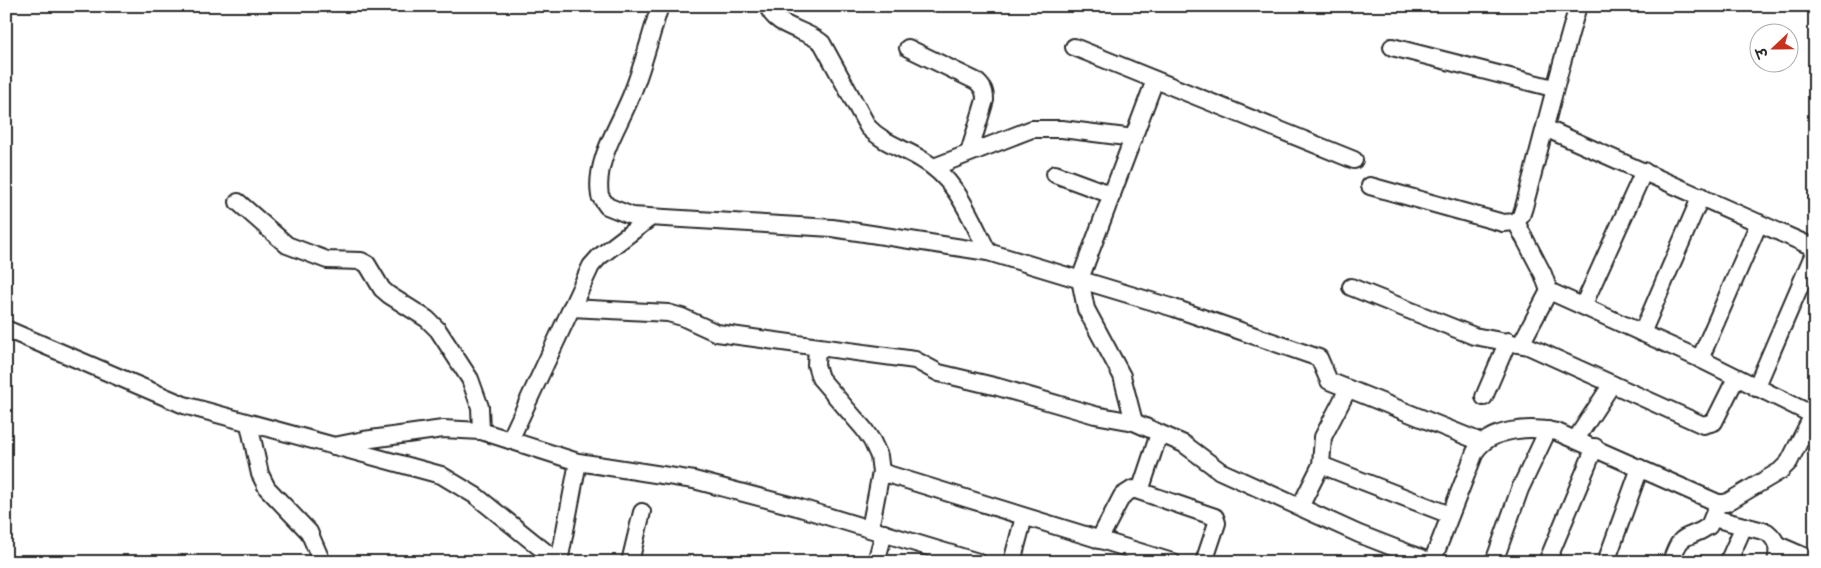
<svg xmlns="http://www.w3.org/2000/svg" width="1821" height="568" font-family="Caveat,'Playpen Sans Deva',sans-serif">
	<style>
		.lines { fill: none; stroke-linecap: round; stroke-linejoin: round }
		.minor-casing { stroke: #2b2b2b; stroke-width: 20 }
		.minor { stroke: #fff; stroke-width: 16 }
	</style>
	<rect width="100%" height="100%" fill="#fff"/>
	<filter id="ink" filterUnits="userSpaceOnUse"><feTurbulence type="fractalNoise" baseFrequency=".02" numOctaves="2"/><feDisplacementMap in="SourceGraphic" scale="10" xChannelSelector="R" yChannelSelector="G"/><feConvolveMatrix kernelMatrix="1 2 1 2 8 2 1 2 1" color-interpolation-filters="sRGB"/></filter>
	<g filter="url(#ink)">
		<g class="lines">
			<defs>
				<g id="minor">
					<path d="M660,6C651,34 644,63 633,91C621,124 594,159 600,196L607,206L632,216L832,228L988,252L1174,308L1319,358L1329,381L1481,442"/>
					<path d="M768,6C774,27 806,29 822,43L868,127C883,143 903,148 921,159C957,179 970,217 988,252"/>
					<polyline points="1074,47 1354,160"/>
					<polyline points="1392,47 1553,88"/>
					<path d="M908,48L976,81C983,87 985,91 985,100L969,153"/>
					<polyline points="1545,128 1815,248"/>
					<polyline points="934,167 1032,129 1062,129 1134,138"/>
					<polyline points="1055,174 1112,195"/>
					<path d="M1370,186L1503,223L1516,222L1521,216L1524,207C1542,140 1558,73 1578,6"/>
					<polyline points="238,202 287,245 327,260 361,261 367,264 382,289 389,295 427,319 438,330 470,379 480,407 481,431"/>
					<polyline points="1516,222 1543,274 1549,291 1521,344"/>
					<polyline points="1351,287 1474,336 1528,346 1703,425 1714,422 1736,378"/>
					<polyline points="1549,291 1700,359 1815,416"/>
					<polyline points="1583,306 1644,171"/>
					<polyline points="571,308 668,313 682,317 717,333 915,360 939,373 998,387 1095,415 1134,422 1184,444 1220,471 1359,534 1431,562"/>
					<polyline points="6,329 184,405 441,475 476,496 558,562"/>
					<polyline points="1642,333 1701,196"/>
					<polyline points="817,348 816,365 820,378 864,429 872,441 879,456 881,472 870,529"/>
					<polyline points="1700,359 1759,223"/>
					<polyline points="1756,388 1815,251"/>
					<polyline points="1484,397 1508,341"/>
					<polyline points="1134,422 1122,376 1086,309 1080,279 1155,80"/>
					<polyline points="249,424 260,474 267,488 309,532 322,562"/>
					<polyline points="1576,439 1612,384"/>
					<polyline points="510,440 591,266 599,257 650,218"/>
					<polyline points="334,446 364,440 443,429 481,431 578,462 694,480 797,507 978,562"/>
					<polyline points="1321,465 1450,515"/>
					<polyline points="881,472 1172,562"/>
					<polyline points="1140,491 1159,434"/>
					<polyline points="1300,507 1321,465 1323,437 1348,389"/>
					<path d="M1713,518L1767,532C1778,541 1779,549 1776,562"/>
					<polyline points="1099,540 1122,496 1133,489 1215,517 1217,523 1204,562"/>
					<polyline points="1778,545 1815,561"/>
					<polyline points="559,562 578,462"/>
					<polyline points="630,562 642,512"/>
					<polyline points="876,562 884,533"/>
					<polyline points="1012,562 1024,517"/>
					<path d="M1432,562L1475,452C1490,428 1531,426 1557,432L1718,503H1726L1780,471L1789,462L1815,411"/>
					<polyline points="1494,562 1520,489 1548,430"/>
					<polyline points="1547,562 1595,447"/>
					<polyline points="1606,562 1640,468"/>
					<path d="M1671,562C1682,528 1686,542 1709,526L1716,509"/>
					<polyline points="1728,562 1744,526"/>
				</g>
			</defs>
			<use href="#minor" class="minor-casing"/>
			<use href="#minor" class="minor"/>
		</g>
	</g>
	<rect width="1821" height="568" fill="none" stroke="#fff" stroke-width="25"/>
	<rect x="12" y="12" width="1796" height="543" fill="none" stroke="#2b2b2b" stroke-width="2" filter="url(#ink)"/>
	<g transform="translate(1774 48) rotate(248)"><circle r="24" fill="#ffffff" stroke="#aaaaaa"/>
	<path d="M0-4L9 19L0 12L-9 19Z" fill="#c8321e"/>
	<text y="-8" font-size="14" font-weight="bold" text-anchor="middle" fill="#2b2b2b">उ</text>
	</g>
</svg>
